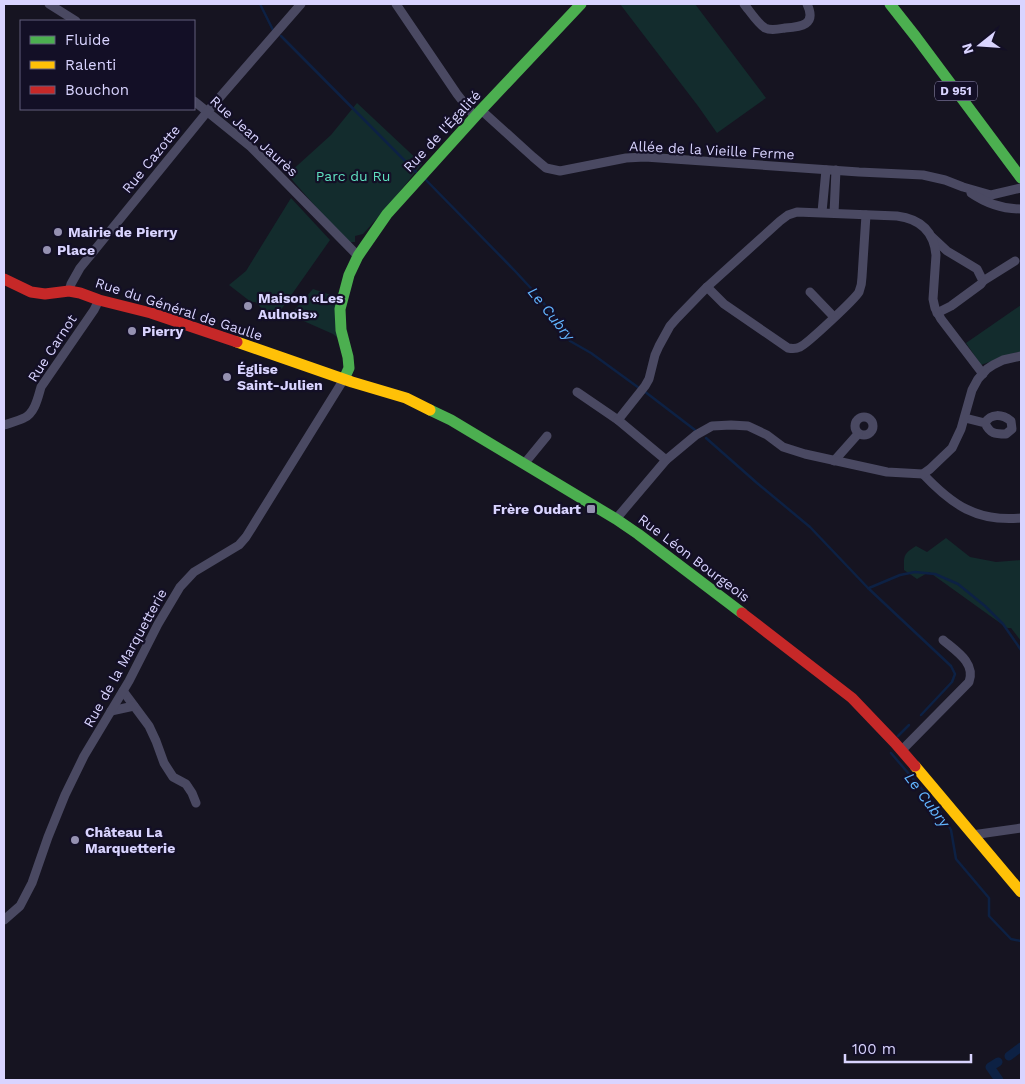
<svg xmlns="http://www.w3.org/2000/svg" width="1025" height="1084" font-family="'Work Sans',sans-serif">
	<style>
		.green { fill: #132c2d }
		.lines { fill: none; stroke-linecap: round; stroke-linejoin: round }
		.stream { stroke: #0d2144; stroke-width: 2.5 }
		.canal { stroke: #0d2144; stroke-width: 9 }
		.street { stroke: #4a4962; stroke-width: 9 }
		.fast { stroke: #4caf50; stroke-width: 11 }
		.slow { stroke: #ffc107; stroke-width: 11 }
		.jam { stroke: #c62828; stroke-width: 11 }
		.poi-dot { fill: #9591b1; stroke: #130f26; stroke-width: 2 }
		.labels { text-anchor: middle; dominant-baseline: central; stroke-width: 4.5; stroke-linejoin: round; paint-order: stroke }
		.shield { fill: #130f26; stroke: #9e99be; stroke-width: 1 }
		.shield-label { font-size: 12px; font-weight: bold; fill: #d9d4ff }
		.street-label { font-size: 14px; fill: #d9d4ff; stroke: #130f26 }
		.park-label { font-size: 14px; fill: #5fe0c0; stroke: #130f26 }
		.poi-label { font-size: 14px; font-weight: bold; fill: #d9d4ff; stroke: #130f26; text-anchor: start }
		.water-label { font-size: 15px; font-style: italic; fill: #62b6ff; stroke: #130f26 }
	</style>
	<rect width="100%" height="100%" fill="#161421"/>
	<g class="green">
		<polygon points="620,4 695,4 766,98 717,133 698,106"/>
		<polygon points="357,103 422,164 388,206 363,234 355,236 355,242 347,242 294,182 288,174 331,135"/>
		<polygon points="291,198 330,240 278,314 270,316 255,302 251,302 229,285 246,271"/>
		<polygon points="313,289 337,297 339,339 333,334 290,315"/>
		<polygon points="1021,305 1021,352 1017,352 981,365 966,343"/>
		<path d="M946,538L970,557L996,562L1021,560V641L1011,628H1007L929,572L917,579L904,570C904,556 903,554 916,546L927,552Z"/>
	</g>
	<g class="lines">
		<g class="stream">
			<polyline points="260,4 273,30"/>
			<polyline points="281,36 416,172"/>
			<polyline points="425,179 515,271 540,298 570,341 591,353 639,388"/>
			<polyline points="644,391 695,430"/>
			<polyline points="706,438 757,483 810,527 868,588 951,666 955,674 952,682 921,715"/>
			<polyline points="869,588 900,575 915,572 935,574 958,584 985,606 1003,624 1021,650"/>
			<polyline points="898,736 909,725"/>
			<polyline points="891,753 927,795 943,816 951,830 956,859 989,898 989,916 1011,939 1021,941"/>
		</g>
		<g class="canal">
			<polyline points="1009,1056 1021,1047"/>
			<polyline points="998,1062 990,1067 999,1080"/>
		</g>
		<g class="street">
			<polyline points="49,4 76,21"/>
			<polyline points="396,4 457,94 475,117"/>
			<path d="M744,4C749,10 758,24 765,28C771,31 779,29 785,28C801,27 817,25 807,4"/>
			<polyline points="194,101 251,147 358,256"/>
			<polyline points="481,110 533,157 546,168 560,171 626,158 645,157 859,172 923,175 945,180 963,187 991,195 1021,188"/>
			<path d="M971,193C987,204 1002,209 1021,209"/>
			<polyline points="822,212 826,170"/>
			<polyline points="834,213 836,170"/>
			<polyline points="932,237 947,251 977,269 983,281 981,284 951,306 937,313"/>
			<polyline points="983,281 1015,261"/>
			<path d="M707,287L724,304L788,348C793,349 796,349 800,347C807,344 855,299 859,292C861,287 862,282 862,277L866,215"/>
			<polyline points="69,291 71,284 80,268 207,112 301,4"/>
			<polyline points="810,292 834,317"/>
			<polyline points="577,392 618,420 666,460"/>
			<circle cx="864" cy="426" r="9"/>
			<path d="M965,418L985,423C990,434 995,434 1006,434L1012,429L1011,421C1002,414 991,413 985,423"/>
			<path d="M618,420L645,386L649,379L655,355L659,346L670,326L677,318L707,287L780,221L788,215L797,212L897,216C921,219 934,232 936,255L933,299L935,308L941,319L983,374"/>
			<path d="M4,425C10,423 18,421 24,418C35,413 38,397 41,387L94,310L99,300"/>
			<polyline points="834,461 858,434"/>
			<polyline points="524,464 547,436"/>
			<path d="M923,474C952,505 977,522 1021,518"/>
			<polyline points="616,519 666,460 696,435 712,426 731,425 748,426 767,435 783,447 805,454 887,472 923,474 930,469 952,448 961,429 972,390 978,379 987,369 993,365 1003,360 1021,356"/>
			<polyline points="123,691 149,726 156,741 164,763 173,777 186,784 192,793 196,803"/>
			<polyline points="111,711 134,706"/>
			<path d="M902,750L969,682C976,663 956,651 943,640"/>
			<polyline points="972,835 1021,828"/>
			<polyline points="4,920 20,906 32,883 48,837 65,795 84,756 129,681 158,624 180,587 194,572 239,545 246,537 344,379"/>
		</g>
		<g class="fast">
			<polyline points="890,4 916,37 1021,178"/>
			<polyline points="344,379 349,368 348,357 341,330 340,309 349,275 358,256 387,214 481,110 581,4"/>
			<polyline points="430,410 451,420 616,519 638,534 742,613"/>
		</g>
		<g class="slow">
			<polyline points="237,342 352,382 406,398 430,410"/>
			<polyline points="915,766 1021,892"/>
		</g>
		<g class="jam">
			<polyline points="4,279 31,292 45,294 69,291 80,293 99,300 151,313 237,342"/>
			<polyline points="742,613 852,698 895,743 915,766"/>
		</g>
	</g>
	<g class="poi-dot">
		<circle cx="58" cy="232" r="5"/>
		<circle cx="47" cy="250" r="5"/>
		<circle cx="248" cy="306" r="5"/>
		<circle cx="132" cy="331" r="5"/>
		<circle cx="227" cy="377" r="5"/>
		<rect x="586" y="504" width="10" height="10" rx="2.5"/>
		<circle cx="75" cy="840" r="5"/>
	</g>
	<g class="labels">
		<rect class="shield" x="935" y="81.5" width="42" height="19" rx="4"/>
		<g class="shield-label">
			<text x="956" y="91">D 951</text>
		</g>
		<g class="street-label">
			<text transform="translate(442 131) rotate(-47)">Rue de l'Égalité</text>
			<text transform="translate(254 136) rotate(42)">Rue Jean Jaurès</text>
			<text transform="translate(712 150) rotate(3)">Allée de la Vieille Ferme</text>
			<text transform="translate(151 159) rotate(-51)">Rue Cazotte</text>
			<text transform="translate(179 309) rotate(18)">Rue du Général de Gaulle</text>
			<text transform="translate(52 348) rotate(-57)">Rue Carnot</text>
			<text transform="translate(694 558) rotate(37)">Rue Léon Bourgeois</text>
			<text transform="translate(125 658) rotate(-61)">Rue de la Marquetterie</text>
		</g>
		<g class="park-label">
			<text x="353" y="176">Parc du Ru</text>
		</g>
		<g class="poi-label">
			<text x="68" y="232">Mairie de Pierry</text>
			<text x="57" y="250">Place</text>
			<text x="258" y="298">Maison «Les<tspan x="258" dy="16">Aulnois»</tspan></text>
			<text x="142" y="331">Pierry</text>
			<text x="237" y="369">Église<tspan x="237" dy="16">Saint-Julien</tspan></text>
			<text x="581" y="509" text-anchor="end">Frère Oudart</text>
			<text x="85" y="832">Château La<tspan x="85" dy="16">Marquetterie</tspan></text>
		</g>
		<g class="water-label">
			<text transform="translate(551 314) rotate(51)">Le Cubry</text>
			<text transform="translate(927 800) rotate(53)">Le Cubry</text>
		</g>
	</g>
	<rect width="1025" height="1084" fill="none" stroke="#d9d4ff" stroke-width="10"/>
	<rect x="20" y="20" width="175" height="90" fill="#130f26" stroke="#625e7d"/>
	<rect x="30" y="36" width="25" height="8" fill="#4caf50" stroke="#625e7d"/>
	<text x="65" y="45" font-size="15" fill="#d9d4ff">Fluide</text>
	<rect x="30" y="61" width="25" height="8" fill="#ffc107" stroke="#625e7d"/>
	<text x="65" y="70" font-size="15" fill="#d9d4ff">Ralenti</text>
	<rect x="30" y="86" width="25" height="8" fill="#c62828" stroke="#625e7d"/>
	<text x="65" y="95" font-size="15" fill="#d9d4ff">Bouchon</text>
	<g transform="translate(980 45) rotate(253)" stroke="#130f26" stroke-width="4" paint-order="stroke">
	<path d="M0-4L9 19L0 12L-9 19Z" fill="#d9d4ff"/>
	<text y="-8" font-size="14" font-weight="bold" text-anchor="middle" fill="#d9d4ff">N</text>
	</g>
	<path d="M845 1054v8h126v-8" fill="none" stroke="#d9d4ff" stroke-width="2.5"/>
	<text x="852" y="1054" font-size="15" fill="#d9d4ff" stroke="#130f26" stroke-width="4" paint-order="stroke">100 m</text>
</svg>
